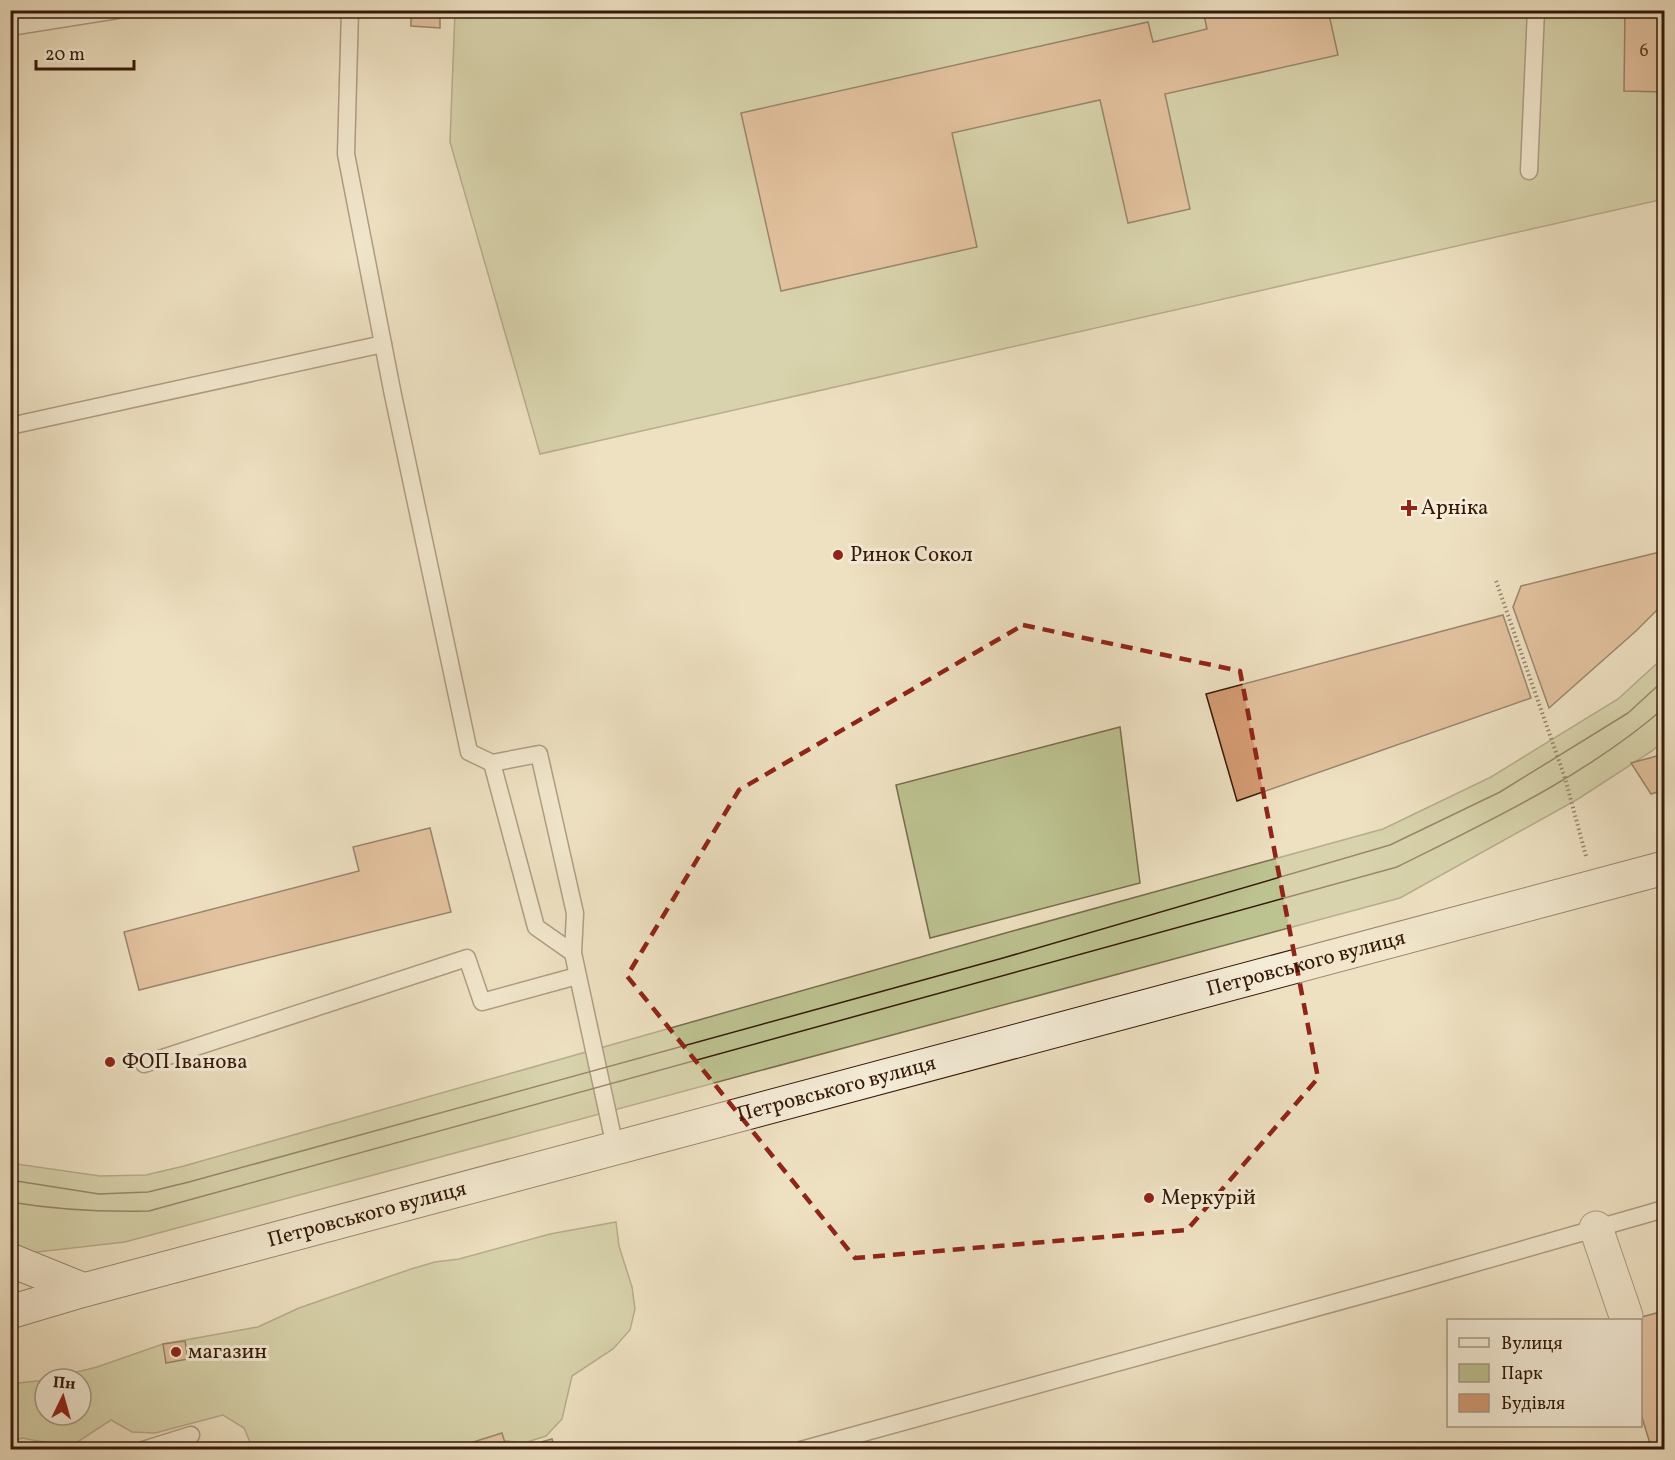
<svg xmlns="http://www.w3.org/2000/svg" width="1675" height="1460" font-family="Vollkorn,serif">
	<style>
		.green { fill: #bcc290; stroke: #786d4c; stroke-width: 1.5 }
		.building { fill: #d49b73; stroke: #341808; stroke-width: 1.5 }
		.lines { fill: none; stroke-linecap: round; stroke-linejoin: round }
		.lane-casing { stroke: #624a36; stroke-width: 19 }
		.street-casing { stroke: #624a36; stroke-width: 35 }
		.secondary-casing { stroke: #341808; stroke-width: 35 }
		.path { stroke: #341808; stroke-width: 4; stroke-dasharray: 1.5 3; stroke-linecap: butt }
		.lane { stroke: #f4ecd7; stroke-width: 16 }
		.street { stroke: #f4ecd7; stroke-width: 33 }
		.secondary { stroke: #f4ecd7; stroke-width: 33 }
		.tram { stroke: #341808; stroke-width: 1.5 }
		.marked { fill: none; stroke: #8f2418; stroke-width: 4.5; stroke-dasharray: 12 8; stroke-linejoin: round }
		.poi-dot { fill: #8f2418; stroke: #f4ecd7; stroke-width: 2 }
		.labels { text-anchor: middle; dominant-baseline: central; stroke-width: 6; stroke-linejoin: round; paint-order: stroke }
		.number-label { font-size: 18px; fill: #5c3923 }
		.poi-label { font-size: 21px; fill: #341808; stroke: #f4ecd7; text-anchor: start }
		.street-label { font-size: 21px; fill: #341808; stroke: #f4ecd7 }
	</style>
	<rect width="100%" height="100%" fill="#eee1c2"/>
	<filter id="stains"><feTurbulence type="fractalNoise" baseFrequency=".00333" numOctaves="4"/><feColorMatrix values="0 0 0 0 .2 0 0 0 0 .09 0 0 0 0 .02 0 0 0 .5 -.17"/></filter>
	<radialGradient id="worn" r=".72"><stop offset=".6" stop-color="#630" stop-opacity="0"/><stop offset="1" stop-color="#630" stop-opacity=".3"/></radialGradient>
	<g class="green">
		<polygon points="455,11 1664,11 1664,199 540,454 450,142"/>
		<polygon points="1664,657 1664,740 1652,751 1578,799 1400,898 125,1242 11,1255 10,1163 100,1176 146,1175 184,1166 1002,934 1383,829 1491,777 1618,699"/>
		<polygon points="1120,727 1140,883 930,938 896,785"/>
		<polygon points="616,1222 619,1246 632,1287 635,1309 630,1330 613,1349 572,1376 562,1419 546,1436 524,1443 501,1440 492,1449 253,1449 244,1428 223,1415 155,1433 132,1432 111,1420 70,1447 22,1438 11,1442 10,1384 45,1380 45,1415 81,1415 81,1379 49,1379 97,1367 163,1344 258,1327 299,1308 411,1269 435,1262 459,1259 550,1234"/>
	</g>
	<g class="building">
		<polygon points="411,10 440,10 440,28 411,26"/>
		<polygon points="1203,10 1328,10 1338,55 1165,94 1190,209 1128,223 1100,100 952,133 977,247 781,291 741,113 1148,22 1153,42 1207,29"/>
		<polygon points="1625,10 1664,10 1664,92 1624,91"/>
		<polygon points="1664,551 1664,603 1636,631 1549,708 1513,607 1521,586"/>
		<polygon points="1503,615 1531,698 1237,801 1206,694"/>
		<polygon points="1664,754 1664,790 1651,794 1631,763"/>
		<polygon points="430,828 451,912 139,990 124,932 359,871 353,847"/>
		<polygon points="1664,1311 1664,1446 1652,1450 1640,1411 1640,1320 1630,1320"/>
		<polygon points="185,1341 188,1359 166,1363 163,1344"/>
		<polygon points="502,1433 507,1450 448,1450"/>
		<polygon points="552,1439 555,1450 516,1449"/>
	</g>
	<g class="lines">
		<defs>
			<g id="lane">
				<polyline points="350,10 346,154 393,395 469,752 492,763"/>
				<polyline points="10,27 117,10"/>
				<polyline points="1529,171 1536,10"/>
				<polyline points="10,426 383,344"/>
				<polyline points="573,953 536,927 492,763 539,754 575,913 573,953 615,1147"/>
				<polyline points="144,1064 467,958 482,1002 577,976"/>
				<polyline points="143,1450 191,1435"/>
				<polyline points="801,1450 1406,1283 1664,1209"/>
			</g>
			<polyline id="street" points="1596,1228 1626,1316"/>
			<g id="secondary">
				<polyline points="10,1260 84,1290"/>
				<path id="s1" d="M10,1312L84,1290L1664,868"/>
			</g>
		</defs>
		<use href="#lane" class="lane-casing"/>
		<use href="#street" class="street-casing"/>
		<use href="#secondary" class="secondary-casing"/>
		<polyline class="path" points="1496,581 1565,778 1586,856"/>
		<use href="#lane" class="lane"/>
		<use href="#street" class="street"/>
		<use href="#secondary" class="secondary"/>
		<g class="tram">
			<polyline points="10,1180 99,1194 148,1192 189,1182 1003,958 1390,845 1500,792 1628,713 1664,680"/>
			<path d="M10,1202C57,1210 102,1212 149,1211L1397,867C1489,821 1586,776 1664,708"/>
		</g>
	</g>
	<path d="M0 0H1675V1460H0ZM1023,625L1240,671L1318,1078L1187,1230L855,1258L627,976L739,790Z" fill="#eee1c2" fill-opacity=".55" fill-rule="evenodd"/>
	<path class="marked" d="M1023,625L1240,671L1318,1078L1187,1230L855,1258L627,976L739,790Z"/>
	<g class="poi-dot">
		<path d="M1406 499h6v6h6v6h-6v6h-6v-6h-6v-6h6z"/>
		<circle cx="838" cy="555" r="6"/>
		<circle cx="110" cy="1062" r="6"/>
		<circle cx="1149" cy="1198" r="6"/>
		<circle cx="176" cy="1352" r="6"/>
	</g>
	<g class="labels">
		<g class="number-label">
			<text x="1644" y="51">6</text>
		</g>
		<g class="poi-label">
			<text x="1421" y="508">Арніка</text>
			<text x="850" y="555">Ринок Сокол</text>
			<text x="122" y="1062">ФОП Іванова</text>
			<text x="1161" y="1198">Меркурій</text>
			<text x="188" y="1352">магазин</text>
		</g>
		<g class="street-label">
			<text stroke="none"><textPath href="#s1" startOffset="1342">Петровського вулиця</textPath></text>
			<text stroke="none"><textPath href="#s1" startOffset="856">Петровського вулиця</textPath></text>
			<text stroke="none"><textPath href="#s1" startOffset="370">Петровського вулиця</textPath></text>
		</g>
	</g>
	<rect width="1675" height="1460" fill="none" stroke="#eee1c2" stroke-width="36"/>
	<rect x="12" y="12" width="1651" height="1436" fill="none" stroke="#341808" stroke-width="3"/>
	<rect x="18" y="18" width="1639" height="1424" fill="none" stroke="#341808" stroke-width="1.5"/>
	<rect x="1447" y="1319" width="195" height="108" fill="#f4ecd7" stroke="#a79784" stroke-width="1.5"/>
	<rect x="1459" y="1338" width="30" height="9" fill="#f4ecd7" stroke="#a79784" stroke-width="1.5"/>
	<text x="1501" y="1349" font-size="18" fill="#341808">Вулиця</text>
	<rect x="1459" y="1364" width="30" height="18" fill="#bcc290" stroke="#a79784" stroke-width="1.5"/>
	<text x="1501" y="1379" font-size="18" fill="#341808">Парк</text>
	<rect x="1459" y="1394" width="30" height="18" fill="#d49b73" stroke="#a79784" stroke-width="1.5"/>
	<text x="1501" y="1409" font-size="18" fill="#341808">Будівля</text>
	<g transform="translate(63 1397) rotate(5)"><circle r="28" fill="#f4ecd7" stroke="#a79784" stroke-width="1.5"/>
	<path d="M0-4.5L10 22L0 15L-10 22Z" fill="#8f2418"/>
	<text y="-9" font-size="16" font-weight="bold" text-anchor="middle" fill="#341808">Пн</text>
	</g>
	<path d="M36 60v9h98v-9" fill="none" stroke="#341808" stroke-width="3"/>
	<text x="45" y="60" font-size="18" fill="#341808" stroke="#f4ecd7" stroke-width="4.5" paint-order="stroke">20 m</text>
	<rect width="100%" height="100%" filter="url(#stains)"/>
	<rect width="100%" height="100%" fill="url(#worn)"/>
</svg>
